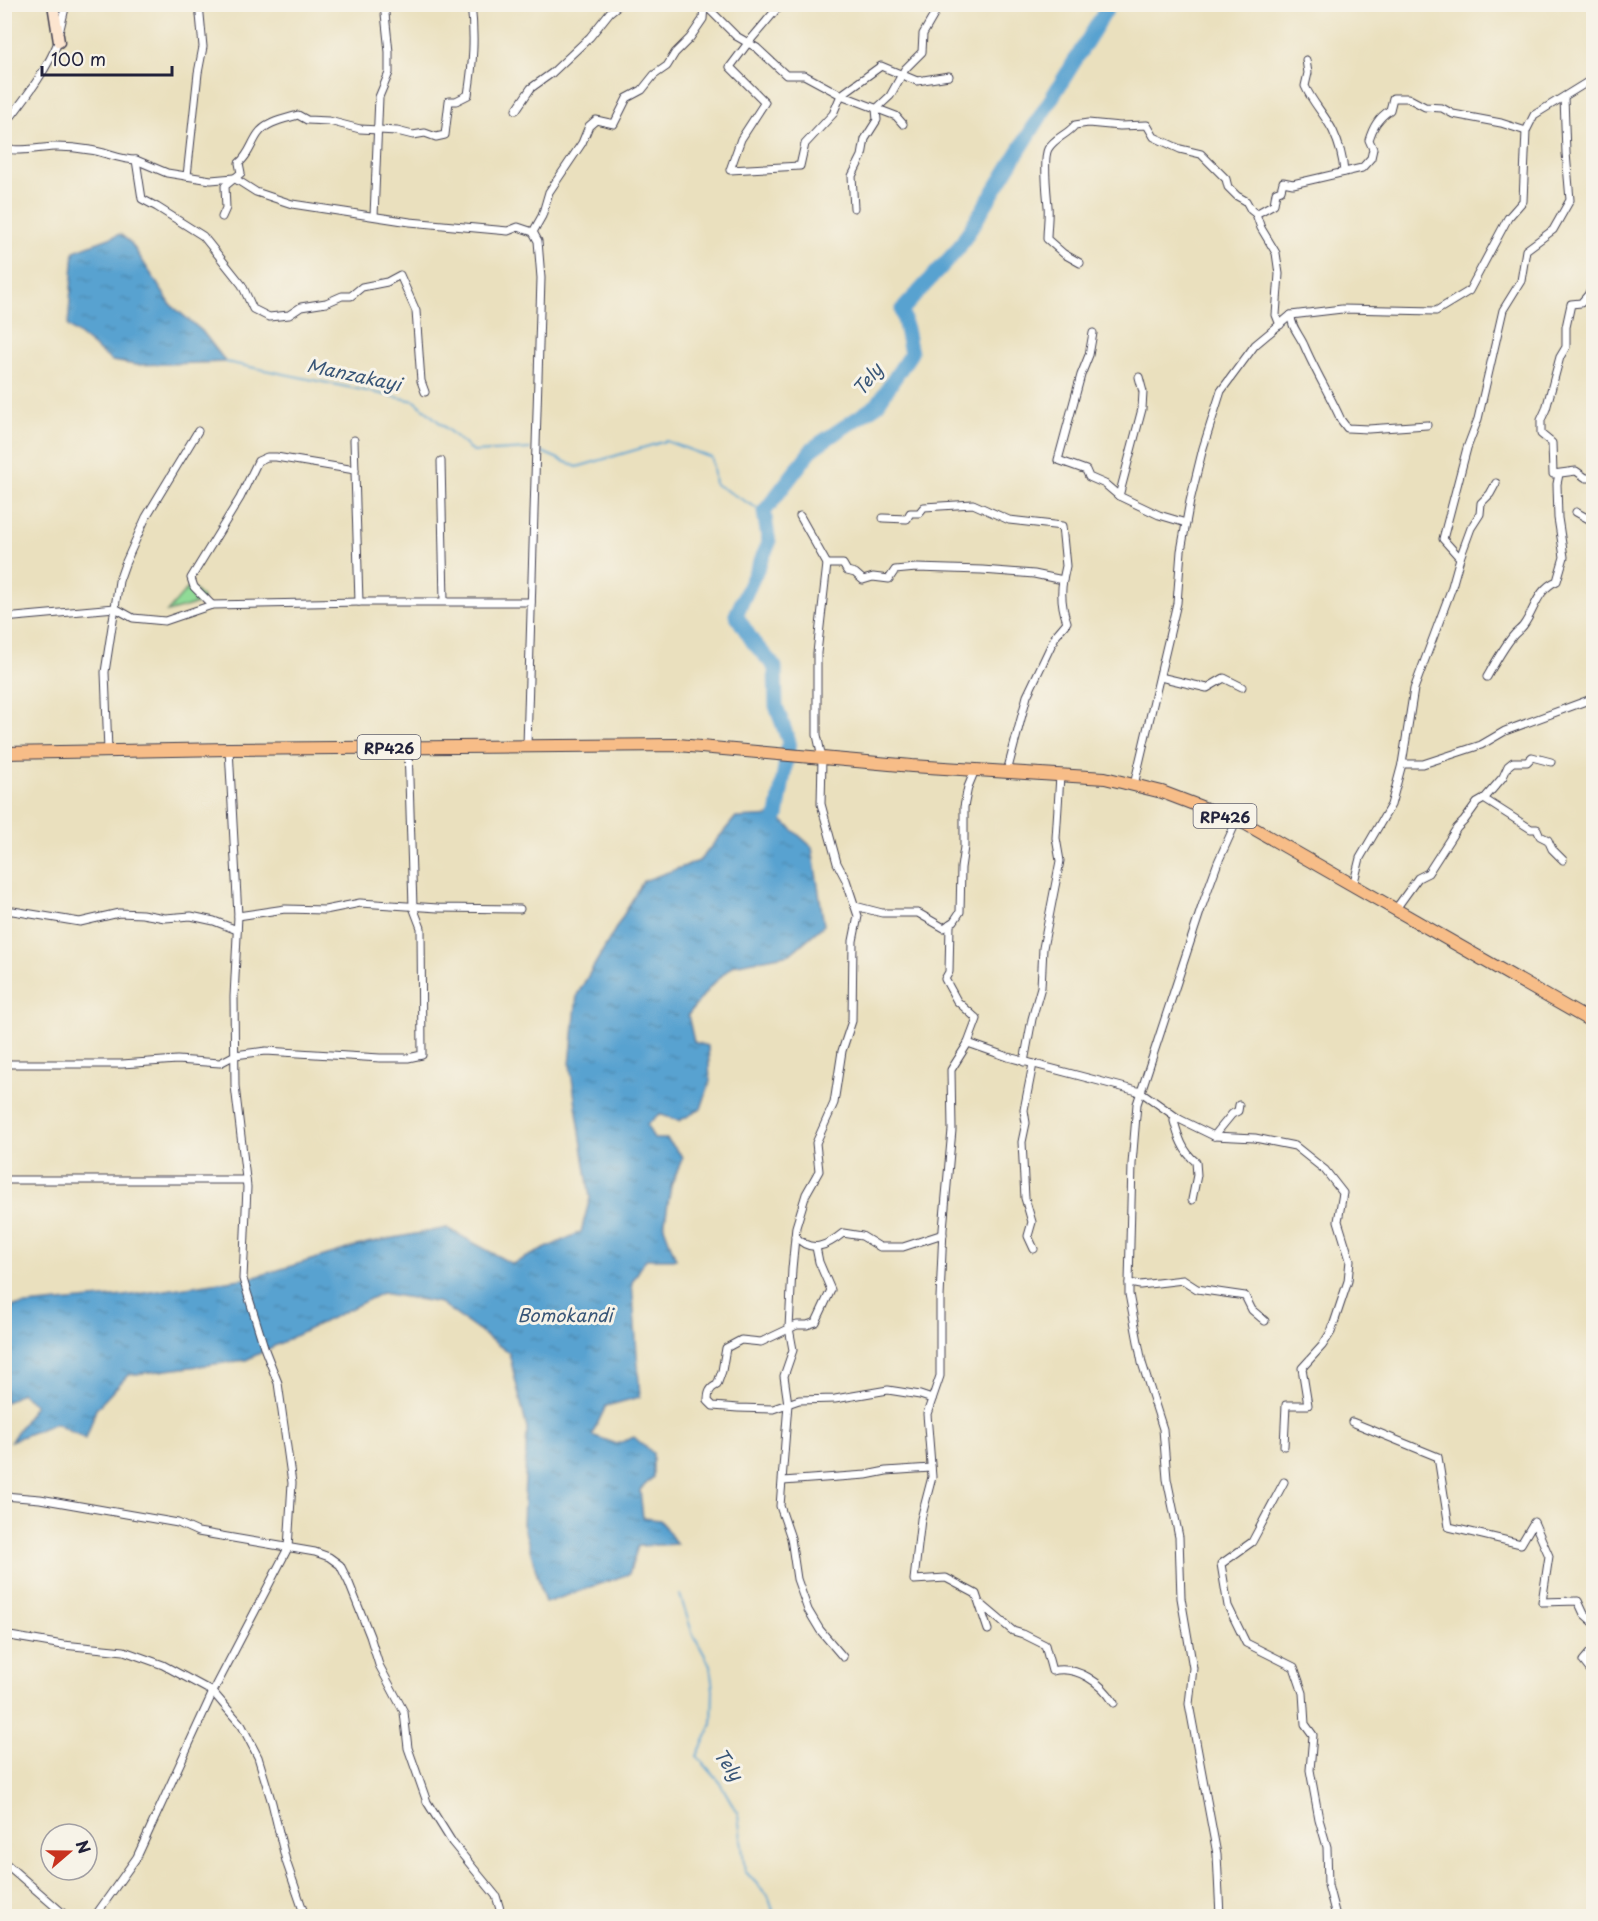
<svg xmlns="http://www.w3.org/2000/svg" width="1598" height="1921" font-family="'Playpen Sans',sans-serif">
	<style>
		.grass { fill: #91db97; stroke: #5a7e69; stroke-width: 1.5 }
		.water { fill: url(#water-ripples); stroke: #3e6286; stroke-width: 1.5 }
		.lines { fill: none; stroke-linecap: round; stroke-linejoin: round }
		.stream { stroke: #59a2d0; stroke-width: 2 }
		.river { stroke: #59a2d0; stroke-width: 15 }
		.street-casing { stroke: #403e4f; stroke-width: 9 }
		.secondary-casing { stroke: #403e4f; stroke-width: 13 }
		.primary-casing { stroke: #403e4f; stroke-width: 14 }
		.street { stroke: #fff; stroke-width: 7 }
		.secondary { stroke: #fce5cf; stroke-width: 10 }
		.primary { stroke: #f7bd88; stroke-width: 12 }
		.labels { text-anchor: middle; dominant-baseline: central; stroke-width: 6; stroke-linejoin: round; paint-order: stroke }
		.shield { fill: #f7f3e8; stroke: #62616f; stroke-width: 1.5 }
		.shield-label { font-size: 15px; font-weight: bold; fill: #22223b }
		.water-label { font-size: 18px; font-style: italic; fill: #385577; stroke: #f7f3e8 }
	</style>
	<defs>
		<pattern id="water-ripples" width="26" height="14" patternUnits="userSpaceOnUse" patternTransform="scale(1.5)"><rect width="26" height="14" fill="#59a2d0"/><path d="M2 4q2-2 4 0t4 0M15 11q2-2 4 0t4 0" fill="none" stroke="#4984aa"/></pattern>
	</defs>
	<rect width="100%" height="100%" fill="#f7f3e8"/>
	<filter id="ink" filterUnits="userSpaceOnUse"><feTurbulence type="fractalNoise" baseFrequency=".0167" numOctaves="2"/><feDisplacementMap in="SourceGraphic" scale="12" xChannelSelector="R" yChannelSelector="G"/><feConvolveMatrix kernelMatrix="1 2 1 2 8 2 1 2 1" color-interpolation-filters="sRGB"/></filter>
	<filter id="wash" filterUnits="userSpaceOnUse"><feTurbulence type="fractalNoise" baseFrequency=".008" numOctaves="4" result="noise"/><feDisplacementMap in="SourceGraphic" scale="24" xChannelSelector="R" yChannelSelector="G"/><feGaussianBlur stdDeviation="1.35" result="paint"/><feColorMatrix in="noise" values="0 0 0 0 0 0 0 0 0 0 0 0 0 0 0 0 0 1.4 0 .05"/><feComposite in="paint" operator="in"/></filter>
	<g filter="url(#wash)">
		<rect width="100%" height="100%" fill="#eae0be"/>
		<polygon class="grass" points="192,588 201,596 203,602 167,612 187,589"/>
		<g class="water">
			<polygon points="120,234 131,243 171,305 202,331 226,362 136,365 112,361 68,326 74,251"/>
			<polygon points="777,816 812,847 824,925 790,954 733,965 710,987 688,1015 694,1042 708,1046 710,1082 701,1109 679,1121 659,1114 647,1125 654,1139 667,1139 683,1157 671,1186 664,1227 676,1259 646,1259 632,1282 640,1397 606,1406 592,1435 617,1444 634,1437 653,1453 653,1477 640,1490 643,1518 660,1520 677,1544 638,1546 629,1574 545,1603 523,1524 527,1429 509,1353 440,1303 382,1293 246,1360 128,1375 96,1409 86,1439 56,1423 11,1441 35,1405 21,1393 5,1403 5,1307 124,1296 255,1277 367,1243 447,1228 512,1264 581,1232 590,1198 570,1065 577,995 643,881 699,861 735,818"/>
		</g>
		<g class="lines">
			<g class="stream">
				<polyline points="226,362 415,401 473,452 530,449"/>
				<polyline points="540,451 577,467 666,441 712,458 715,484 764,512"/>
				<polyline points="680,1595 692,1632 710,1665 713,1690 712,1724 697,1756 719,1781 738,1814 745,1871 768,1896 775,1916"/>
			</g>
			<polyline class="river" points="777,816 789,742 776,706 775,667 753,642 736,615 769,543 764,512 813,448 877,405 911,353 902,310 958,249 1110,4"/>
		</g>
	</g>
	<g filter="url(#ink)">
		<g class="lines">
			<defs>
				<g id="street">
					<polyline points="704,4 736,36 757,48 786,75 804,75 841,95 896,116 903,124"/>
					<polyline points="781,4 748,43 730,67 765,102 741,139 730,170 800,166 805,144 833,114 841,95 881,66 917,81 949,76"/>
					<polyline points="60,29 66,4"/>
					<path d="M1306,60L1308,73L1305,86C1312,102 1325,115 1333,131C1339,144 1343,158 1344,172"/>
					<polyline points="516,110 531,88 552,73 590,37 610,12 620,4"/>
					<path d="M4,126C25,98 46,72 59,40"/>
					<path d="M4,148C14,153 44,147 56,147C67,147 79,148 90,150C106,152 119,160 136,160L142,199L157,207L203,236L242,285L253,309L269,317L289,315L301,307L326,303L342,296H351L362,287L387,282L400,275L416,311L421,381L425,392"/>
					<polyline points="136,160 167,173 211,180 234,178 256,192 292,204 410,222 508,231 518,227 533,232 538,241 541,278 527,746"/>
					<polyline points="187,176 198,73 203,47 199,4"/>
					<polyline points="854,208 852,176 862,156 865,139 877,120 876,109 890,96 905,69 922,52 923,34 934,15 935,4"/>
					<polyline points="374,216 379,97 389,73 389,52 384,4"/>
					<path d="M222,217L226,208L225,186L241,173L239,163C249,155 251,144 258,134C266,122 285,119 298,115L307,120L329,121L360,129L397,131L413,135L425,133L436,137L445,135L449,101H456L468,95C473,63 475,37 471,4"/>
					<polyline points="533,232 542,216 549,192 582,143 589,126 596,120 614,124 627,98 642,90 654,75 667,66 675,53 690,38 703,19 704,5"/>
					<path d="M1080,263L1064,254L1047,239C1047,228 1049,216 1048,206C1047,194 1043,158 1048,149C1055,137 1066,136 1075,125L1088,123L1120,126L1147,125L1154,137L1180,149L1201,154L1226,179L1228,187L1237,196L1246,201L1251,210L1256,214"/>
					<polyline points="1594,283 1588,295 1581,303 1571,304 1566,327 1566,347 1560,357 1546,409 1541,420 1541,434 1552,443 1553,474 1576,471 1586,478 1594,478"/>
					<path d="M1291,315C1291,327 1299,334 1304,345C1315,371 1330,395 1341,420L1347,428L1368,429L1427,425"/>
					<path d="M1280,325L1276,315L1279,274L1276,253L1261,228L1256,214L1274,204L1276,192L1281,190L1283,182L1293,184L1362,168L1371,158L1373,149L1369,140C1373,127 1378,118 1390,110L1393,98H1408L1425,107L1442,108L1453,114L1501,123L1526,131"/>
					<polyline points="1093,333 1089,355 1081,375 1058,460 1086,470 1089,477 1105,484 1119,496 1159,515 1186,523"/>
					<polyline points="354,440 359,602"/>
					<polyline points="441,461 444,601"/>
					<polyline points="1119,496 1142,409 1143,392 1139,377"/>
					<polyline points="1576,512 1594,522"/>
					<polyline points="800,516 827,564 817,653 817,735 822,758 821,804 837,863 846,880 858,916 853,941 852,1021 842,1051 834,1103 816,1143 819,1171 806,1194 796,1227 792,1269 789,1328 793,1350 784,1376 788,1404 780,1506 791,1538 797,1579 808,1610 820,1630 843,1657"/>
					<polyline points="883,518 907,519 910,513 919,513 924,507 973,504 1009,520 1062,526 1066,566 1063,580"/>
					<polyline points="1460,558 1471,528 1480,514 1481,503 1490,494 1496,483"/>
					<path d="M827,564H843L847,571L855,573L863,580L873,577L889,579L895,570L916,568L982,570L1034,574L1063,580C1060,596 1062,608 1067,622L1056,635L1027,696L1007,772"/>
					<polyline points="212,605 194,587 191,578 240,498 258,461 267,457 276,457 355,470"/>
					<polyline points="4,618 115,608 133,618 165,621 212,605 359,602 531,602"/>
					<polyline points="1160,677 1207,688 1224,678 1242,687"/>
					<path d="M1487,677C1495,663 1503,648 1513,636C1516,632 1520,630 1523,626C1535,610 1537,589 1557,581L1564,557L1558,518L1557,484L1559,474"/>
					<polyline points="108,751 105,672 119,581 125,564 146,517 198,431"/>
					<polyline points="1402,764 1423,764 1481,745 1505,731 1594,698"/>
					<polyline points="1134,785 1177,603 1181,551 1190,501 1203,448 1221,391 1255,345 1291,315 1342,309 1436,311 1469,291 1508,218 1523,201 1526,131 1534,115 1594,78"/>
					<polyline points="1484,799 1531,829 1537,829 1540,836 1548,840 1552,849 1563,860"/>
					<polyline points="1353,886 1360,858 1391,805 1402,764 1414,689 1451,590 1460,558 1443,539 1467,448 1478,419 1503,310 1521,281 1526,250 1553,230 1570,200 1566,153 1564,97"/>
					<polyline points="855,906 882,913 918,913 944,928 954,921 960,912 961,868 964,847 964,807 968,787 975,770"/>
					<polyline points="1395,910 1418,878 1428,873 1457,828 1464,821 1477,803 1484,799 1503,777 1508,766 1513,762 1527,762 1532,757 1551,762"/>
					<polyline points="4,911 13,911 80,922 119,913 142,914 165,918 191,916 214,921 237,930"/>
					<polyline points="238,916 285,909 325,910 360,903 438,908 520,909"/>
					<polyline points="950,924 949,972 945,979 957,1001 977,1019 968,1043"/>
					<polyline points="1024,1062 1032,1019 1041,987 1043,948 1060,861 1056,838 1060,776"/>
					<polyline points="4,1064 122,1064 177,1060 220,1063 235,1055 266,1051 380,1058 408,1058 422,1055 421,928 413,907 408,747"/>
					<polyline points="1033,1064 1024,1110 1026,1123 1022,1142 1025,1198 1032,1222 1028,1236 1034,1249"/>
					<path d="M1179,1119L1174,1121C1178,1136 1183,1152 1196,1162L1197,1175L1192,1200"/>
					<polyline points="1214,1136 1232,1114 1238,1111 1239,1105"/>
					<polyline points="4,1180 246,1180"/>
					<path d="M795,1236C811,1254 827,1246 843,1233L862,1236L880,1247H903L943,1234"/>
					<path d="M816,1247L819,1262L831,1290L816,1322L807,1325H797L761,1342L741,1340L726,1348L722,1371L717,1385C709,1388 708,1394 708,1401L713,1406L738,1408L773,1409L799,1400L835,1399L888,1390L920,1395L932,1399"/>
					<polyline points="1129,1283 1140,1285 1183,1280 1197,1289 1245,1296 1252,1310 1265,1321"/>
					<polyline points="1352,1422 1438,1457 1449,1527 1521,1544 1534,1522 1549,1556 1542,1602 1578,1601 1584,1614 1594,1623"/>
					<polyline points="783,1481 866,1475 886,1471 931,1468"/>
					<polyline points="1284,1482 1252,1542 1221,1564 1228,1606 1246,1643 1294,1667 1303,1693 1305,1724 1313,1735 1310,1770 1319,1819 1327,1847 1328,1885 1336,1916"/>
					<polyline points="4,1496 40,1499 178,1523 198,1532 315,1552 329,1557 340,1565 349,1583 370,1636 379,1665 404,1712 408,1748 427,1802 452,1842 496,1896 502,1916"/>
					<path d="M981,1604L1013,1631L1023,1634L1045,1645L1052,1671C1077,1665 1102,1683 1114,1703"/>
					<polyline points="988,1630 976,1594 946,1578 914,1580 921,1519 932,1477 927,1414 940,1376 940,1298 943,1229 952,1130 951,1070 968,1043 1008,1057 1141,1092 1179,1119 1214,1136 1255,1138 1295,1146 1325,1170 1343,1193 1338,1221 1350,1260 1348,1281 1331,1332 1322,1346 1302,1368 1308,1405 1286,1405 1284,1446"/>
					<polyline points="4,1635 63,1645 124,1651 163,1665 213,1692 242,1726 258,1757 272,1803 286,1861 305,1916"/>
					<polyline points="1594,1648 1583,1661 1594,1675"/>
					<polyline points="4,1862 66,1916"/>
					<polyline points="95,1916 137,1857 213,1692 288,1548 292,1483 278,1383 265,1350 243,1279 247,1187 235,1086 234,997 238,916 229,749"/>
					<polyline points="1220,1916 1217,1854 1189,1704 1193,1668 1181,1598 1179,1537 1167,1479 1163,1429 1142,1363 1129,1294 1129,1283 1132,1164 1137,1104 1202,906 1218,862 1237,820"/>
				</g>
				<polyline id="secondary" points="53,4 59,42"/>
				<polyline id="primary" points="4,753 229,749 678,745 912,766 1105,778 1162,792 1246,824 1594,1023"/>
			</defs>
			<use href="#street" class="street-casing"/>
			<use href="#secondary" class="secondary-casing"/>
			<use href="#primary" class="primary-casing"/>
			<use href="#street" class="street"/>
			<use href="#secondary" class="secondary"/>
			<use href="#primary" class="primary"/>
		</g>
	</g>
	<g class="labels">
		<g class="shield">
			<rect x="357.5" y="735" width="63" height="24" rx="4.5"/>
			<rect x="1193.5" y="804" width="63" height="24" rx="4.5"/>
		</g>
		<g class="shield-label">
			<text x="389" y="747">RP426</text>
			<text x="1225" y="816">RP426</text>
		</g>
		<g class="water-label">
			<text transform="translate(354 374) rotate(12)">Manzakayi</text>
			<text transform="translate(867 379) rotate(-52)">Tely</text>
			<text x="565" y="1314">Bomokandi</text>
			<text transform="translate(729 1764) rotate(54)">Tely</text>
		</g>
	</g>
	<rect width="1598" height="1921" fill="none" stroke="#f7f3e8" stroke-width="24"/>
	<g transform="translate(69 1852) rotate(70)"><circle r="28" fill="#f7f3e8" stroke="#a29fa3" stroke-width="1.5"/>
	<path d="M0-4.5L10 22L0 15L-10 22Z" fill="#c8321e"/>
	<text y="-9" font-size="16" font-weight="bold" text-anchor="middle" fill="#22223b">N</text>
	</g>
	<path d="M42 66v9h130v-9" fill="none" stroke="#22223b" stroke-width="3"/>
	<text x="51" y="66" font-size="18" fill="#22223b" stroke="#f7f3e8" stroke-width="4.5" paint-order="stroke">100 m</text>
</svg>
